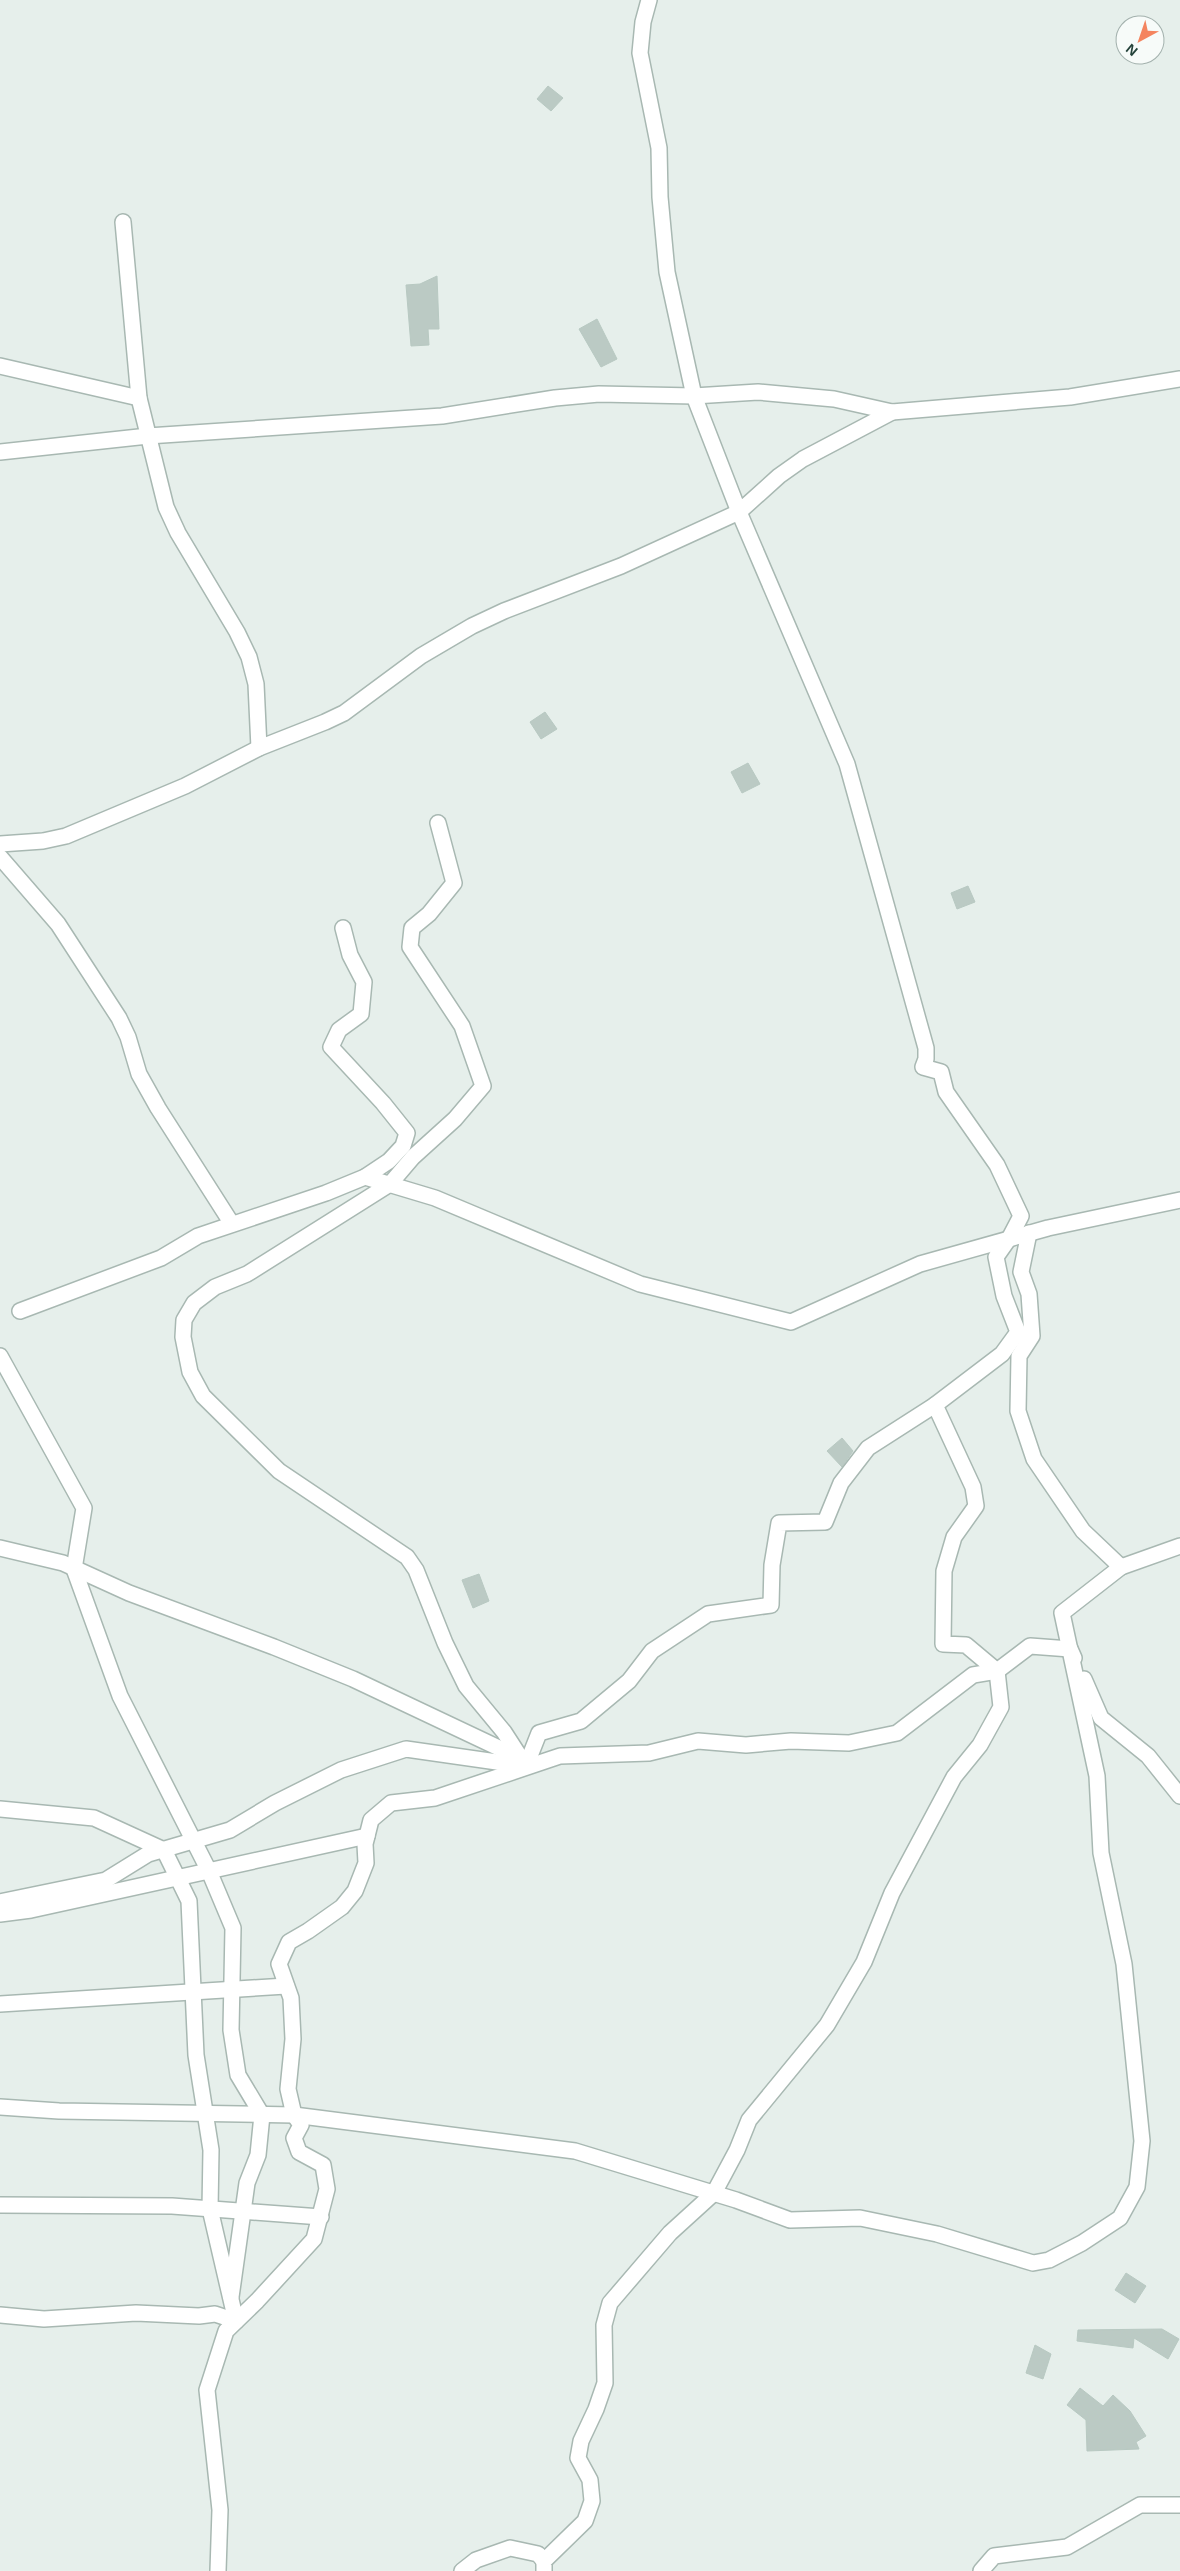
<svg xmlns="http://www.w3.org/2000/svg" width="1180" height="2571" font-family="Arial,sans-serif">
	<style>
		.building { fill: #bbcac4; stroke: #b8c9c2 }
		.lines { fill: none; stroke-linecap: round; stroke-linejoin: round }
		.street-casing { stroke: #a8b8b2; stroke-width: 18 }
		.street { stroke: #fff; stroke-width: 15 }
	</style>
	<rect width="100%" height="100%" fill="#e6efeb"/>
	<g class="building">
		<polygon points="548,86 563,98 551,111 537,99"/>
		<polygon points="437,276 439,329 428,329 429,345 411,346 406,285 420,284"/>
		<polygon points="597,319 617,359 601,367 579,329"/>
		<polygon points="545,712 557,729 541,739 530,722"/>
		<polygon points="748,763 760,784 742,793 731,772"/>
		<polygon points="968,886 975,902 957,909 951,893"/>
		<polygon points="842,1438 853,1451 842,1467 827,1451"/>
		<polygon points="479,1574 489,1601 473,1608 462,1580"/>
		<polygon points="1126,2273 1146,2286 1135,2303 1115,2290"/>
		<polygon points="1162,2329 1179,2339 1168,2359 1134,2338 1133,2348 1077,2341 1078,2330"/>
		<polygon points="1035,2345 1051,2354 1043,2379 1026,2373"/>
		<polygon points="1080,2388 1103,2406 1113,2395 1130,2411 1146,2436 1136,2442 1139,2449 1087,2451 1086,2420 1067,2405"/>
	</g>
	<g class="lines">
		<defs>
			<g id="street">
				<polyline points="123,222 139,398 166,507 178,533 237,632 249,657 256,684 259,748"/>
				<polyline points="0,366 139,398"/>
				<polyline points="0,452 148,436 442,416 555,398 599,394 694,396 758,392 834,399 892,412 1070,397 1180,379"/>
				<polyline points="438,823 454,883 429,914 412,928 410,947 462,1026 483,1086 455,1119 413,1157 390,1184 247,1274 215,1287 194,1303 184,1320 183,1337 190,1372 203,1396 279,1471 407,1557 416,1570 445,1643 466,1686 504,1732 526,1766"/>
				<polyline points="0,844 43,841 66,836 185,786 259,748 325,722 344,713 421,656 472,626 504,611 621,566 739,512 779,476 803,459 892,412"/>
				<polyline points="0,857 58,924 119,1018 128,1037 139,1074 158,1108 232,1224"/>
				<polyline points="365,1177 435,1198 640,1284 791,1322 920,1264 1048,1228 1180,1200"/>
				<polyline points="20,1311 161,1258 198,1236 326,1193 365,1177 389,1161 403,1146 407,1133 383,1103 331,1047 339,1030 361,1014 364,982 350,955 343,928"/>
				<polyline points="0,1356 84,1508 74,1569 120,1696 209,1871 233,1928 231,2030 238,2075 262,2115 258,2155 247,2183 231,2297"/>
				<polyline points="0,1548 63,1563 129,1593 274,1647 353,1679 522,1759"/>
				<polyline points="1121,1567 1180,1546"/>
				<polyline points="1084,1679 1101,1718 1148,1756 1180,1796"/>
				<polyline points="526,1766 539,1733 581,1721 629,1681 652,1651 708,1614 771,1605 772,1565 779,1523 825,1522 841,1483 868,1448 935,1405"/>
				<polyline points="0,1809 94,1818 164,1850 189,1901 196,2055 211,2150 210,2209 236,2321"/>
				<polyline points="0,1902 106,1880 148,1854 230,1830 275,1803 341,1770 406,1749 525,1766"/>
				<polyline points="0,1914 31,1910 367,1836"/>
				<polyline points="0,2004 286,1986"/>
				<polyline points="0,2107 59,2111 294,2115 575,2151 736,2200 790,2220 860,2218 937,2234 1033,2263 1049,2260 1082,2243 1120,2218 1137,2187 1142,2141 1124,1964 1101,1853 1097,1776 1062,1613 1121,1567 1083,1531 1034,1459 1018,1411 1019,1356 1032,1336 1029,1294 1021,1272 1029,1233"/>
				<polyline points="0,2205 172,2206 321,2217"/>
				<polyline points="0,2315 44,2319 136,2313 199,2316 215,2314 236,2321"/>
				<polyline points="218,2571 220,2510 207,2390 226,2331 257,2301 314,2239 327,2189 323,2165 299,2152 294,2138 301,2125 294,2115 288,2089 293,2039 291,1998 279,1964 289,1942 308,1931 342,1907 355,1891 366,1863 365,1844 371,1820 391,1803 435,1798 560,1756 649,1753 698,1741 746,1745 791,1741 849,1743 897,1733 973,1675 997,1671 1030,1646 1070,1649 1074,1658"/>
				<polyline points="462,2571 476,2560 510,2548 538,2554 544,2561"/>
				<polyline points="544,2571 544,2561 585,2521 592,2501 590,2480 578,2458 581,2441 596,2409 605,2383 604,2325 610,2303 670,2233 714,2193 737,2150 749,2120 827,2025 864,1962 892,1893 954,1777 980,1745 1001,1707 997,1671 966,1645 943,1644 944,1571 954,1537 976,1506 973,1487 935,1405 1002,1354 1018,1332 1004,1296 996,1257 1010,1237 1021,1216 997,1165 946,1092 941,1072 923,1067 926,1059 926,1048 847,764 739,512 694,396 667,272 660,197 659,148 640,53 643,22 649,0"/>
				<polyline points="981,2571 994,2556 1067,2547 1140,2505 1180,2505"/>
			</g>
		</defs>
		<use href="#street" class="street-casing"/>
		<use href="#street" class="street"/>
	</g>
	<g transform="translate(1140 40) rotate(220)"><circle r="24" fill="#f7fbf9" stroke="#a3b1ad"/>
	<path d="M0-4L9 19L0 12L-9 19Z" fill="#f4845f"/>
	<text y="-8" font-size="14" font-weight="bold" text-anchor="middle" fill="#24423a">N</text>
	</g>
</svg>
